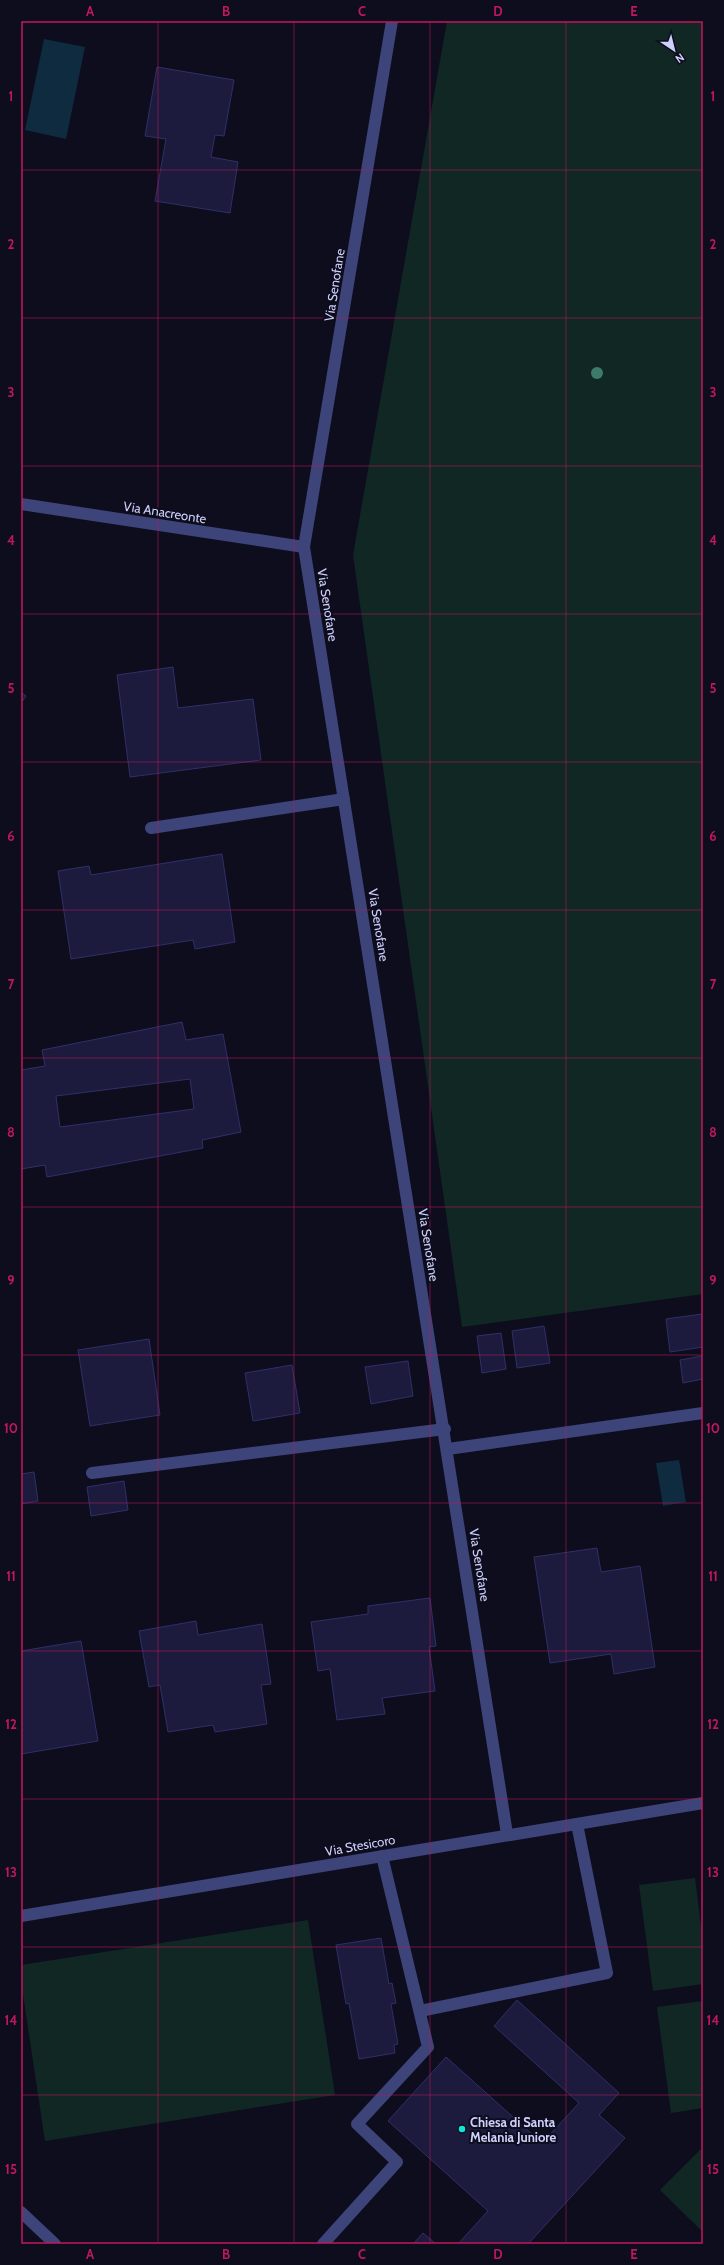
<svg xmlns="http://www.w3.org/2000/svg" width="724" height="2265" font-family="Cabin,sans-serif">
	<style>
		.green { fill: #112723 }
		.water { fill: #0f2b40 }
		.building { fill: #1c1b3d; stroke: #302f68; fill-rule: evenodd }
		.lines { fill: none; stroke-linecap: round; stroke-linejoin: round }
		.minor { stroke: #3c4479; stroke-width: 12 }
		.tree { fill: #3b7b68 }
		.grid { fill: none; stroke: #c2185b; stroke-width: 1; stroke-opacity: 0.55 }
		.poi-dot { fill: #10e5d6; stroke: #0d0d1e; stroke-width: 1.5 }
		.labels { text-anchor: middle; dominant-baseline: central; stroke-width: 4; stroke-linejoin: round; paint-order: stroke }
		.street-label { font-size: 13px; fill: #ced0fb; stroke: #0d0d1e }
		.poi-label { font-size: 13px; font-weight: bold; fill: #ced0fb; stroke: #0d0d1e; text-anchor: start }
		.neatline { fill: none; stroke: #c2185b; stroke-width: 1.5 }
		.grid-label { font-size: 13px; text-anchor: middle; font-weight: bold; fill: #c2185b }
	</style>
	<rect width="100%" height="100%" fill="#0d0d1e"/>
	<g class="green">
		<polygon points="447,21 703,21 703,1294 462,1327 353,555"/>
		<polygon points="695,1878 703,1942 703,1984 653,1991 639,1885"/>
		<polygon points="308,1920 335,2095 45,2141 21,1981 21,1965"/>
		<polygon points="703,2001 703,2108 671,2113 657,2007"/>
		<polygon points="703,2147 703,2232 660,2190"/>
	</g>
	<g class="water">
		<polygon points="44,39 85,47 66,139 25,130"/>
		<polygon points="679,1460 686,1502 663,1506 656,1463"/>
	</g>
	<g class="building">
		<polygon points="157,67 234,80 224,136 215,135 211,157 238,162 230,213 155,201 166,139 145,136"/>
		<polygon points="173,667 178,708 253,699 261,760 130,777 117,675"/>
		<polygon points="21,692 26,696 21,703"/>
		<polygon points="222,854 235,942 195,949 193,940 71,959 58,871 89,866 91,875"/>
		<path d="M182,1022L186,1040L223,1034L241,1132L202,1140L203,1148L47,1177L45,1165L21,1169V1070L45,1066L42,1050ZM190,1079L194,1109L60,1127L56,1096Z"/>
		<polygon points="702,1314 703,1347 670,1352 666,1319"/>
		<polygon points="544,1326 550,1363 517,1368 512,1331"/>
		<polygon points="501,1333 506,1369 482,1373 477,1336"/>
		<polygon points="149,1339 160,1415 90,1426 78,1350"/>
		<polygon points="702,1356 703,1379 683,1383 680,1360"/>
		<polygon points="408,1361 413,1396 371,1404 365,1367"/>
		<polygon points="292,1365 300,1413 253,1421 245,1373"/>
		<polygon points="34,1472 38,1501 21,1504 21,1474"/>
		<polygon points="124,1481 128,1510 91,1516 87,1487"/>
		<polygon points="597,1548 601,1572 640,1566 655,1667 614,1674 611,1654 550,1663 534,1557"/>
		<polygon points="430,1598 436,1646 429,1647 435,1691 382,1698 385,1714 337,1720 330,1669 318,1671 311,1622 368,1614 368,1606"/>
		<polygon points="196,1621 198,1635 262,1624 271,1684 261,1685 267,1724 215,1732 213,1725 168,1732 160,1685 149,1687 139,1631"/>
		<polygon points="81,1641 98,1741 21,1754 21,1651"/>
		<polygon points="381,1938 389,1984 392,1983 396,2003 391,2004 398,2044 394,2045 395,2053 359,2059 349,2003 346,2004 336,1945"/>
		<polygon points="517,2000 619,2093 599,2115 625,2138 528,2244 458,2244 488,2211 388,2121 446,2057 542,2143 579,2103 494,2026"/>
		<polygon points="423,2233 436,2244 413,2244"/>
	</g>
	<g class="lines">
		<g class="minor">
			<polyline points="392,21 304,547 507,1834"/>
			<polyline points="21,504 304,547"/>
			<polyline points="151,828 344,799"/>
			<polyline points="448,1449 703,1413"/>
			<polyline points="92,1473 445,1429"/>
			<polyline points="21,1916 703,1803"/>
			<polyline points="420,2011 607,1973 577,1824"/>
			<polyline points="21,2212 55,2244"/>
			<polyline points="323,2244 397,2162 357,2124 428,2047 382,1856"/>
		</g>
	</g>
	<circle class="tree" cx="597" cy="373" r="6"/>
	<path class="grid" d="M158,21V2244M294,21V2244M430,21V2244M566,21V2244M21,170H703M21,318H703M21,466H703M21,614H703M21,762H703M21,910H703M21,1058H703M21,1207H703M21,1355H703M21,1503H703M21,1651H703M21,1799H703M21,1947H703M21,2095H703"/>
	<circle class="poi-dot" cx="462" cy="2129" r="4"/>
	<g class="labels">
		<g class="street-label">
			<text transform="translate(334 285) rotate(-81)">Via Senofane</text>
			<text transform="translate(165 512) rotate(9)">Via Anacreonte</text>
			<text transform="translate(328 605) rotate(81)">Via Senofane</text>
			<text transform="translate(379 925) rotate(81)">Via Senofane</text>
			<text transform="translate(429 1245) rotate(81)">Via Senofane</text>
			<text transform="translate(480 1565) rotate(81)">Via Senofane</text>
			<text transform="translate(360 1845) rotate(-10)">Via Stesicoro</text>
		</g>
		<g class="poi-label">
			<text x="470" y="2122">Chiesa di Santa<tspan x="470" dy="15">Melania Juniore</tspan></text>
		</g>
	</g>
	<rect width="724" height="2265" fill="none" stroke="#0d0d1e" stroke-width="44"/>
	<g transform="translate(674 50) rotate(145)" stroke="#0d0d1e" stroke-width="3" paint-order="stroke">
	<path d="M0-3L7 15L0 10L-7 15Z" fill="#ced0fb"/>
	<text y="-6" font-size="11" font-weight="bold" text-anchor="middle" fill="#ced0fb">N</text>
	</g>
	<rect x="22" y="22" width="680" height="2221" class="neatline"/>
	<g class="grid-label">
		<text x="90" y="16">A</text>
		<text x="226" y="16">B</text>
		<text x="362" y="16">C</text>
		<text x="498" y="16">D</text>
		<text x="634" y="16">E</text>
		<text x="11" y="101">1</text>
		<text x="713" y="101">1</text>
		<text x="11" y="249">2</text>
		<text x="713" y="249">2</text>
		<text x="11" y="397">3</text>
		<text x="713" y="397">3</text>
		<text x="11" y="545">4</text>
		<text x="713" y="545">4</text>
		<text x="11" y="693">5</text>
		<text x="713" y="693">5</text>
		<text x="11" y="841">6</text>
		<text x="713" y="841">6</text>
		<text x="11" y="989">7</text>
		<text x="713" y="989">7</text>
		<text x="11" y="1137">8</text>
		<text x="713" y="1137">8</text>
		<text x="11" y="1285">9</text>
		<text x="713" y="1285">9</text>
		<text x="11" y="1433">10</text>
		<text x="713" y="1433">10</text>
		<text x="11" y="1581">11</text>
		<text x="713" y="1581">11</text>
		<text x="11" y="1729">12</text>
		<text x="713" y="1729">12</text>
		<text x="11" y="1877">13</text>
		<text x="713" y="1877">13</text>
		<text x="11" y="2025">14</text>
		<text x="713" y="2025">14</text>
		<text x="11" y="2174">15</text>
		<text x="713" y="2174">15</text>
		<text x="90" y="2259">A</text>
		<text x="226" y="2259">B</text>
		<text x="362" y="2259">C</text>
		<text x="498" y="2259">D</text>
		<text x="634" y="2259">E</text>
	</g>
</svg>
